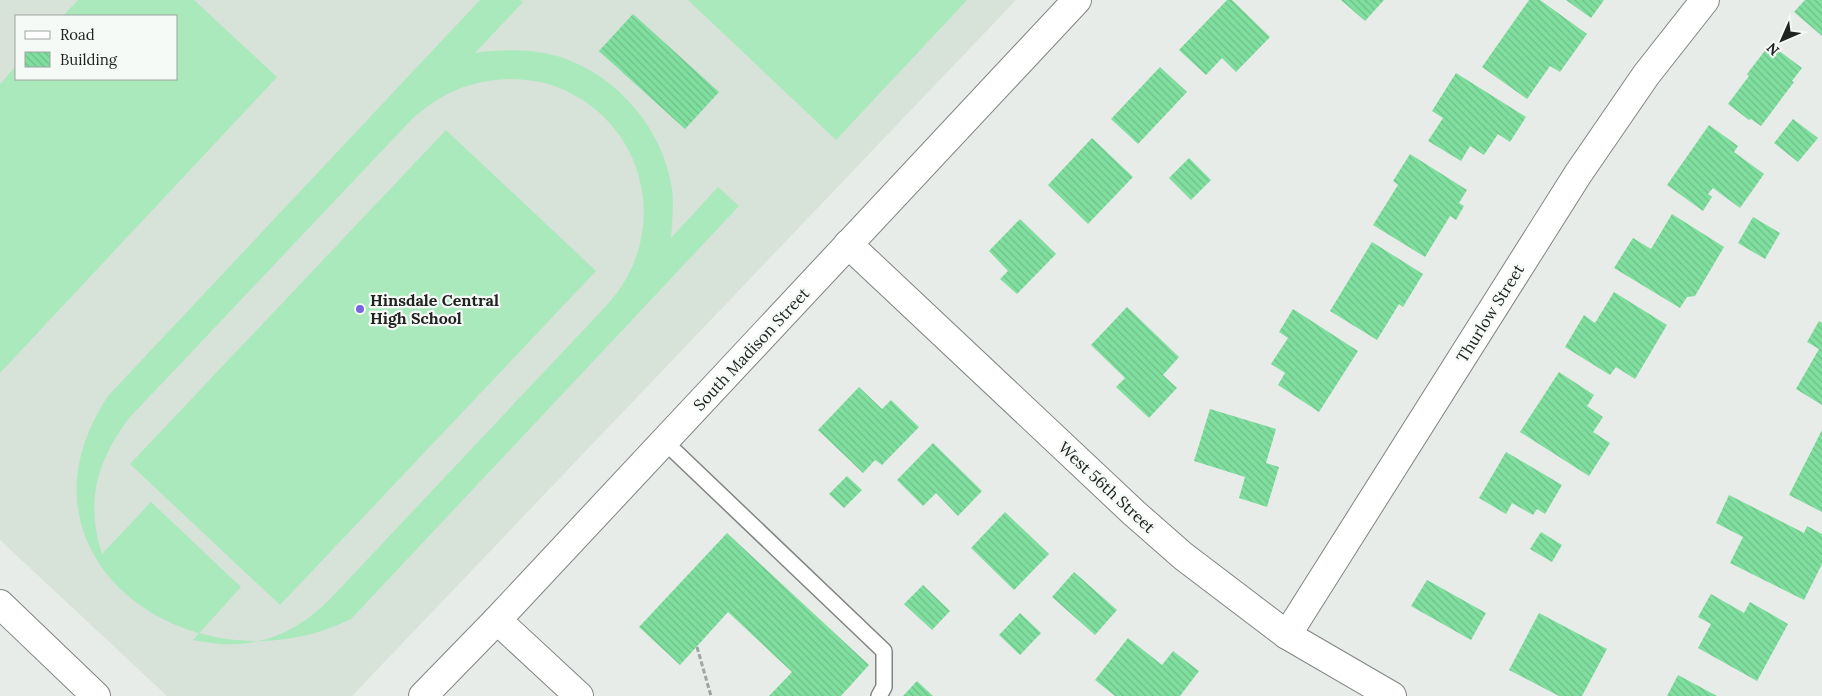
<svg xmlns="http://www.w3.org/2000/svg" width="1822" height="696" font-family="Lora,serif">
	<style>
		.built { fill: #d7e2d9; fill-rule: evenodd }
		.grass { fill: #a9e9bc; fill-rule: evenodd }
		.building { fill: url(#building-back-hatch) }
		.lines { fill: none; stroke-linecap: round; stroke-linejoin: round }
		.service-casing { stroke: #818582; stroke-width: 18 }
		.minor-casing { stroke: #818582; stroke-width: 30 }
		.tertiary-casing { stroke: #818582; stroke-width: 30 }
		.secondary-casing { stroke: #818582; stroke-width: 30 }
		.path { stroke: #a0a4a1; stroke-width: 3; stroke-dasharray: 5 2.5; stroke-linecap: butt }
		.service { stroke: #fff; stroke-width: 15 }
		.minor { stroke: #fff; stroke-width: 28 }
		.tertiary { stroke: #fff; stroke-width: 28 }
		.secondary { stroke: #fff; stroke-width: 28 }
		.poi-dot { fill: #7865e0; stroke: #f5faf6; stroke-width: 2 }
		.labels { text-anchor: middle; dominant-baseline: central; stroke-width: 4.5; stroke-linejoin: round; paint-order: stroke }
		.poi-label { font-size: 16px; font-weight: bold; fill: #212321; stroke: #f5faf6; text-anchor: start }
		.street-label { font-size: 16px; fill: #212321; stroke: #f5faf6 }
	</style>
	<defs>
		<pattern id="building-back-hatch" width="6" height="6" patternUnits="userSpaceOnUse" patternTransform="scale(1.25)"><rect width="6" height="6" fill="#80df9f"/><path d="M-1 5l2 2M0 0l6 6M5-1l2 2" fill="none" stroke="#6ebf89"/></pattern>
	</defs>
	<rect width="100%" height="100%" fill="#e8ece9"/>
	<path class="built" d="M0,0H1016L352,696H167L0,540ZM16,16H176V79H16Z"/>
	<g class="grass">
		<polygon points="78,0 194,0 277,77 0,373 0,84 16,66 16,79 176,79 176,16 63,16"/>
		<path d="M480,0H520L523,2L475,53C498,50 521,49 544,53C608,65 663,124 672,189C674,205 672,222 671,238L718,187L739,206L351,619C194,696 0,559 108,396ZM507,79C520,79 532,80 545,83C644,112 676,229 607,305L332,597C293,638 249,652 193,640L241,587L151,502L102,554C85,501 97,460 130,417L413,118C442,93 468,81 507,79Z"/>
		<polygon points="688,0 967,0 836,140"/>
		<polygon points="446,130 596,271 280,605 130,464"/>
	</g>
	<g class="building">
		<polygon points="1227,0 1232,0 1270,37 1236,72 1222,58 1206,75 1179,50"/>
		<polygon points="1341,0 1384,0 1365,21"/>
		<polygon points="1529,0 1540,0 1587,34 1560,72 1550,66 1527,99 1482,67"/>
		<polygon points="1566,0 1604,0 1591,18"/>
		<polygon points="1805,0 1822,0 1822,36 1794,12"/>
		<polygon points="633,14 719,92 685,129 599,51"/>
		<polygon points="1770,44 1802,68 1792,81 1794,82 1761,126 1751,119 1749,120 1728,104 1749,76 1747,74"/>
		<polygon points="1160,67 1187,92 1138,144 1111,119"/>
		<polygon points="1456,73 1526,117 1510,142 1498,134 1484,155 1470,146 1461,161 1428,141 1443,118 1432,111"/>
		<polygon points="1793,119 1818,138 1798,162 1774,143"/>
		<polygon points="1709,125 1738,146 1734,152 1764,174 1740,208 1713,188 1708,194 1712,197 1703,211 1667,185"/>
		<polygon points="1092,138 1133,177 1088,224 1048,185"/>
		<polygon points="1410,154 1467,190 1459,203 1464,206 1456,220 1450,216 1425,257 1373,225 1398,185 1393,181"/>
		<polygon points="1189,158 1211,180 1191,200 1169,178"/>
		<polygon points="1672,214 1724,247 1695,296 1687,297 1680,308 1614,268 1633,238 1651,249"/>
		<polygon points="1753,217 1780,233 1765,259 1738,243"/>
		<polygon points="1020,219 1056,254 1017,294 1000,279 1008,271 989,251"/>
		<polygon points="1372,242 1423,274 1403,307 1399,304 1377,340 1330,311"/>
		<polygon points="1614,292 1667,325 1635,379 1616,367 1610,375 1565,347 1584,315 1595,323"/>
		<polygon points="1127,307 1179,357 1163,375 1177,388 1149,418 1116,387 1125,378 1091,345"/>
		<polygon points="1293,309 1358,351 1319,412 1278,385 1285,373 1271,364 1288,338 1279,332"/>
		<polygon points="1819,321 1822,323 1822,405 1796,389 1819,349 1807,342"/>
		<polygon points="1559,372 1594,395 1587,406 1603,417 1593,432 1610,443 1589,476 1520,432"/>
		<polygon points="859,387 882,409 891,400 919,427 882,465 875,460 863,473 818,430"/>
		<polygon points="1210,409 1276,429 1266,463 1279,467 1267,507 1239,498 1245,477 1194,461"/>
		<polygon points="1822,430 1822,512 1789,495"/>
		<polygon points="933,443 982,491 958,516 936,493 923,506 897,480"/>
		<polygon points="1506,452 1562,485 1545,514 1537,509 1533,515 1512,503 1506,514 1479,498"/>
		<polygon points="847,476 862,490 844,508 829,494"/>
		<polygon points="1729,495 1804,533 1807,526 1822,534 1822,564 1804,600 1730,563 1743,537 1716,523"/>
		<polygon points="1005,512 1049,554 1014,590 971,548"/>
		<polygon points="1541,532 1562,545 1552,562 1530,549"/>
		<polygon points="727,533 869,665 841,696 769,696 792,672 728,612 680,665 639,627"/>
		<polygon points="1074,572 1117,610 1095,635 1052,597"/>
		<polygon points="1427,580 1486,613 1471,640 1411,606"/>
		<polygon points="923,585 950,611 932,630 904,604"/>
		<polygon points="1711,594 1744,613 1750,602 1788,624 1757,681 1698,648 1711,624 1698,617"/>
		<polygon points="1020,613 1041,633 1020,655 999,635"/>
		<polygon points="1539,613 1607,649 1582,696 1559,696 1509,670"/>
		<polygon points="1128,638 1162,665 1173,651 1199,671 1180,696 1115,696 1095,680"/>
		<polygon points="1678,675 1717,696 1667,696"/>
		<polygon points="917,681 933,696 903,696"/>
	</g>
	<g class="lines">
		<defs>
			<polyline id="service" points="664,441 884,651 884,687 879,696"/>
			<g id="minor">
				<polyline points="848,244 1134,513 1183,556 1287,635 1392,696"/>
				<polyline points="497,620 579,696"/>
				<polyline points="1287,635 1578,174 1646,75 1705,0"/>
			</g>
			<polyline id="tertiary" points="423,696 497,620 1077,0"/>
			<polyline id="secondary" points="0,604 96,696"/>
		</defs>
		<use href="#service" class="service-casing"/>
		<use href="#minor" class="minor-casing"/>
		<use href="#tertiary" class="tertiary-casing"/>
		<use href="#secondary" class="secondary-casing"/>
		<polyline class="path" points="697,647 711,696"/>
		<use href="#service" class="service"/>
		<use href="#minor" class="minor"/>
		<use href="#tertiary" class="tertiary"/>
		<use href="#secondary" class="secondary"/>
	</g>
	<circle class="poi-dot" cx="360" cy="309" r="5"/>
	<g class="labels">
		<g class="poi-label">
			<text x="370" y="300">Hinsdale Central<tspan x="370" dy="18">High School</tspan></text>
		</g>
		<g class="street-label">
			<text transform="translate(1490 313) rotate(-58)">Thurlow Street</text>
			<text transform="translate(751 349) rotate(-47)">South Madison Street</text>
			<text transform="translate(1107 487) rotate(43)">West 56th Street</text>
		</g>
	</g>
	<rect x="15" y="15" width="162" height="65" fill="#f5faf6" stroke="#a0a4a1"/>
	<rect x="25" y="31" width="25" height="8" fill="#ffffff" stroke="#a0a4a1"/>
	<text x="60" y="40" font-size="15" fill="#212321">Road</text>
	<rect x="25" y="52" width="25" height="15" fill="url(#building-back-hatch)" stroke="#a0a4a1"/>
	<text x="60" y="65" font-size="15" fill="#212321">Building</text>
	<g transform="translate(1782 40) rotate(225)" stroke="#f5faf6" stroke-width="4" paint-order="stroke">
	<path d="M0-4L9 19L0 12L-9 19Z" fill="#212321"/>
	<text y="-8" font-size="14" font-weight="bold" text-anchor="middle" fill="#212321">N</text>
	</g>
</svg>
